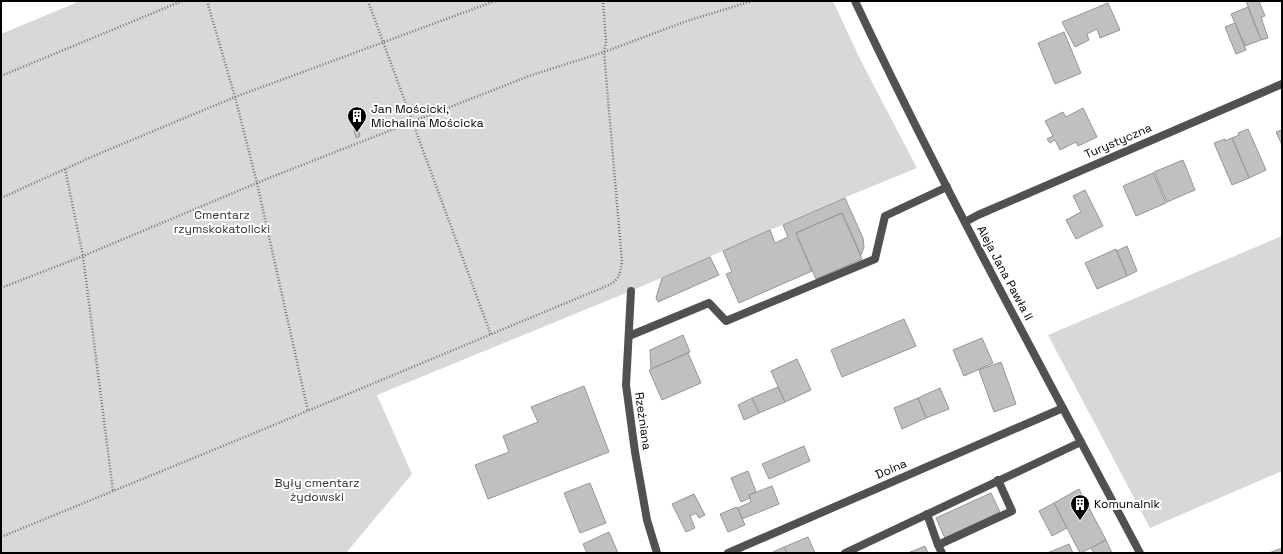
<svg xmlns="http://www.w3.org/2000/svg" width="1283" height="554" font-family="'Space Grotesk',sans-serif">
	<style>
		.green { fill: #d8d8d8 }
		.building { fill: #c0c0c0; stroke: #959595 }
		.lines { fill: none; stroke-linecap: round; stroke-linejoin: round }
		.path { stroke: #737373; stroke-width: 2.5; stroke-dasharray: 1 2; stroke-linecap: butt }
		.service { stroke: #515151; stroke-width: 8 }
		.minor { stroke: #515151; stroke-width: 8 }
		.tertiary { stroke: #515151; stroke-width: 8 }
		.labels { text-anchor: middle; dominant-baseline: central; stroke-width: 4; stroke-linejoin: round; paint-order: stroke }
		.poi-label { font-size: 12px; fill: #000; stroke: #fff; text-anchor: start }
		.street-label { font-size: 12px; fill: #000; stroke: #fff }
		.park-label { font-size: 12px; fill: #2f2f2f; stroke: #fff }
	</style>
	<rect width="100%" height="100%" fill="#fff"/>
	<g class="green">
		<polygon points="80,1 833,1 860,59 917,168 846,197 631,291 377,395 412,474 346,553 1,553 1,34"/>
		<polygon points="1282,236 1282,471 1150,528 1048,335"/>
	</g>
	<g class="building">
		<polygon points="1246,1 1259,1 1265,16 1261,17 1268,38 1261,40"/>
		<polygon points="1108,3 1120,30 1100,38 1097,29 1087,34 1089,40 1075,47 1062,22"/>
		<polygon points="1248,7 1261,40 1245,46 1231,14"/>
		<polygon points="1235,23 1246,50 1236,54 1225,27"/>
		<polygon points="1064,32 1081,73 1055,84 1038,43"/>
		<polygon points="1083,108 1097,137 1078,146 1076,142 1060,150 1055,140 1050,143 1047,139 1053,136 1045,121 1063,112 1066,117"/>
		<polygon points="358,129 360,136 356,138 354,130"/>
		<polygon points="1248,129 1266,170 1249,178 1232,138 1239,135 1238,133"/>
		<polygon points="1282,130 1282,145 1276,132"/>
		<polygon points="1232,138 1249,178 1232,185 1214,143 1225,139 1225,141"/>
		<polygon points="1183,160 1195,190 1167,202 1154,172"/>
		<polygon points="1153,173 1166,203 1136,216 1123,186"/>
		<polygon points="1085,190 1103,226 1076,239 1066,220 1081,212 1073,196"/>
		<polygon points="845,198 863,238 864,247 861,255 842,213 796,233 812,271 739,303 726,274 732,272 723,251 770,230 775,243 788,237 783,225"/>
		<polygon points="842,213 862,259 816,279 796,233"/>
		<polygon points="1127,246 1137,271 1127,276 1117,251"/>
		<polygon points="1116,249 1127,276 1097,289 1085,263"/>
		<polygon points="710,257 719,275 658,302 656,298 662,278"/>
		<polygon points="904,319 916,346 842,377 831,350"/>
		<polygon points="683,335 690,352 651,369 650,350"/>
		<polygon points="982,338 993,363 964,376 953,350"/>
		<polygon points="688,353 701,383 662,400 649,370"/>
		<polygon points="797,359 811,390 785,402 771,371"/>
		<polygon points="1001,362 1016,404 994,412 979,370"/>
		<polygon points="584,386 609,452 488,499 475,465 509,452 503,436 538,422 531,407"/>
		<polygon points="778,387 785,402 759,413 752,398"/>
		<polygon points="940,388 949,409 926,418 918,398"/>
		<polygon points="752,398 759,413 744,420 738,405"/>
		<polygon points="918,398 926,418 902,429 894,408"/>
		<polygon points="804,446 810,461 769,479 762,464"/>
		<polygon points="748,471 756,492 749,495 750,498 741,502 731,478"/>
		<polygon points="590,483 606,523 580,533 564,493"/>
		<polygon points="772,486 779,504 742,519 738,508 751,502 749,495"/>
		<polygon points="1079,489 1106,540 1081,553 1080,553 1054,503"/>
		<polygon points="991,493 1000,512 945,538 936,518"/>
		<polygon points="694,494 705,515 699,518 696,513 690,516 695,528 686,532 672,504"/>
		<polygon points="1054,503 1067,528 1052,536 1039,511"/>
		<polygon points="737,507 745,525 728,532 720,514"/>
		<polygon points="609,532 618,553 587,553 583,544"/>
		<polygon points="808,537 815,553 787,553 784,547"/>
		<polygon points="1106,540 1112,553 1094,553 1091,548"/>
		<polygon points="1069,544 1073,553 1047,553 1062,547"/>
		<polygon points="925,546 928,553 908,553"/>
		<polygon points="784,547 787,553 771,553"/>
		<polygon points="1282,548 1282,553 1269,553"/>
	</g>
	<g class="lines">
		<g class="path">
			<polyline points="207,1 235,97 257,183 308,411"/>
			<polyline points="368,1 491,335"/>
			<polyline points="1,76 182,1"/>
			<polyline points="65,169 83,256 113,491"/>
			<polyline points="1,198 96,155 235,97 495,1"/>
			<polyline points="1,288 83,256 269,178 529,76 604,52 687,21 752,1"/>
			<path d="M1,537L257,432L609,285C621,278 619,274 622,262L604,52L606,42L603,1"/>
		</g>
		<g class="service">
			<polyline points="629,336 709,303 726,321 875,259 885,216 947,187"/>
			<polyline points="927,514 938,545 1012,511 998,480"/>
			<polyline points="938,545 942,553"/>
			<polyline points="845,553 1081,442"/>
		</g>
		<g class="minor">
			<polyline points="965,222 978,215 1282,84"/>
			<polyline points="631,291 626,385 635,452 647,520 657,553"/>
			<polyline points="728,553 1063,408"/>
		</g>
		<path class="tertiary" d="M855,1C943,188 1043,370 1140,553"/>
	</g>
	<defs>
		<symbol id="building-pin" viewBox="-11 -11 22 30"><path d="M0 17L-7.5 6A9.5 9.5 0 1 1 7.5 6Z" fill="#000" stroke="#fff"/><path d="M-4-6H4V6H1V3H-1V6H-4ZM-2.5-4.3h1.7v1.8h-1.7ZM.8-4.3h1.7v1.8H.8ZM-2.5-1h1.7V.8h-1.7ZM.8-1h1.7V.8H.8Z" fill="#fff"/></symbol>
	</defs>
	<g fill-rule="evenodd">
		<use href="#building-pin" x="346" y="105" width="22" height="30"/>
		<use href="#building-pin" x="1069" y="493" width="22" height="30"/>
	</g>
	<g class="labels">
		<g class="poi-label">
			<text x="371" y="109">Jan Mościcki,<tspan x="371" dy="14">Michalina Mościcka</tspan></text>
			<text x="1094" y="504">Komunalnik</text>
		</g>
		<g class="street-label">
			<text transform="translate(1118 141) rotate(-23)">Turystyczna</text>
			<text transform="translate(1005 273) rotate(62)">Aleja Jana Pawła II</text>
			<text transform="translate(643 421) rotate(82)">Rzeźniana</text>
			<text transform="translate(891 469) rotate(-23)">Dolna</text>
		</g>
		<g class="park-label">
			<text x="222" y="215">Cmentarz<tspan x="222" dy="14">rzymskokatolicki</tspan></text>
			<text x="317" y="483">Były cmentarz<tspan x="317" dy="14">żydowski</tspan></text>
		</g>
	</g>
	<rect width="1283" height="554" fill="none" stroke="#000000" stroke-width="4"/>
</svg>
